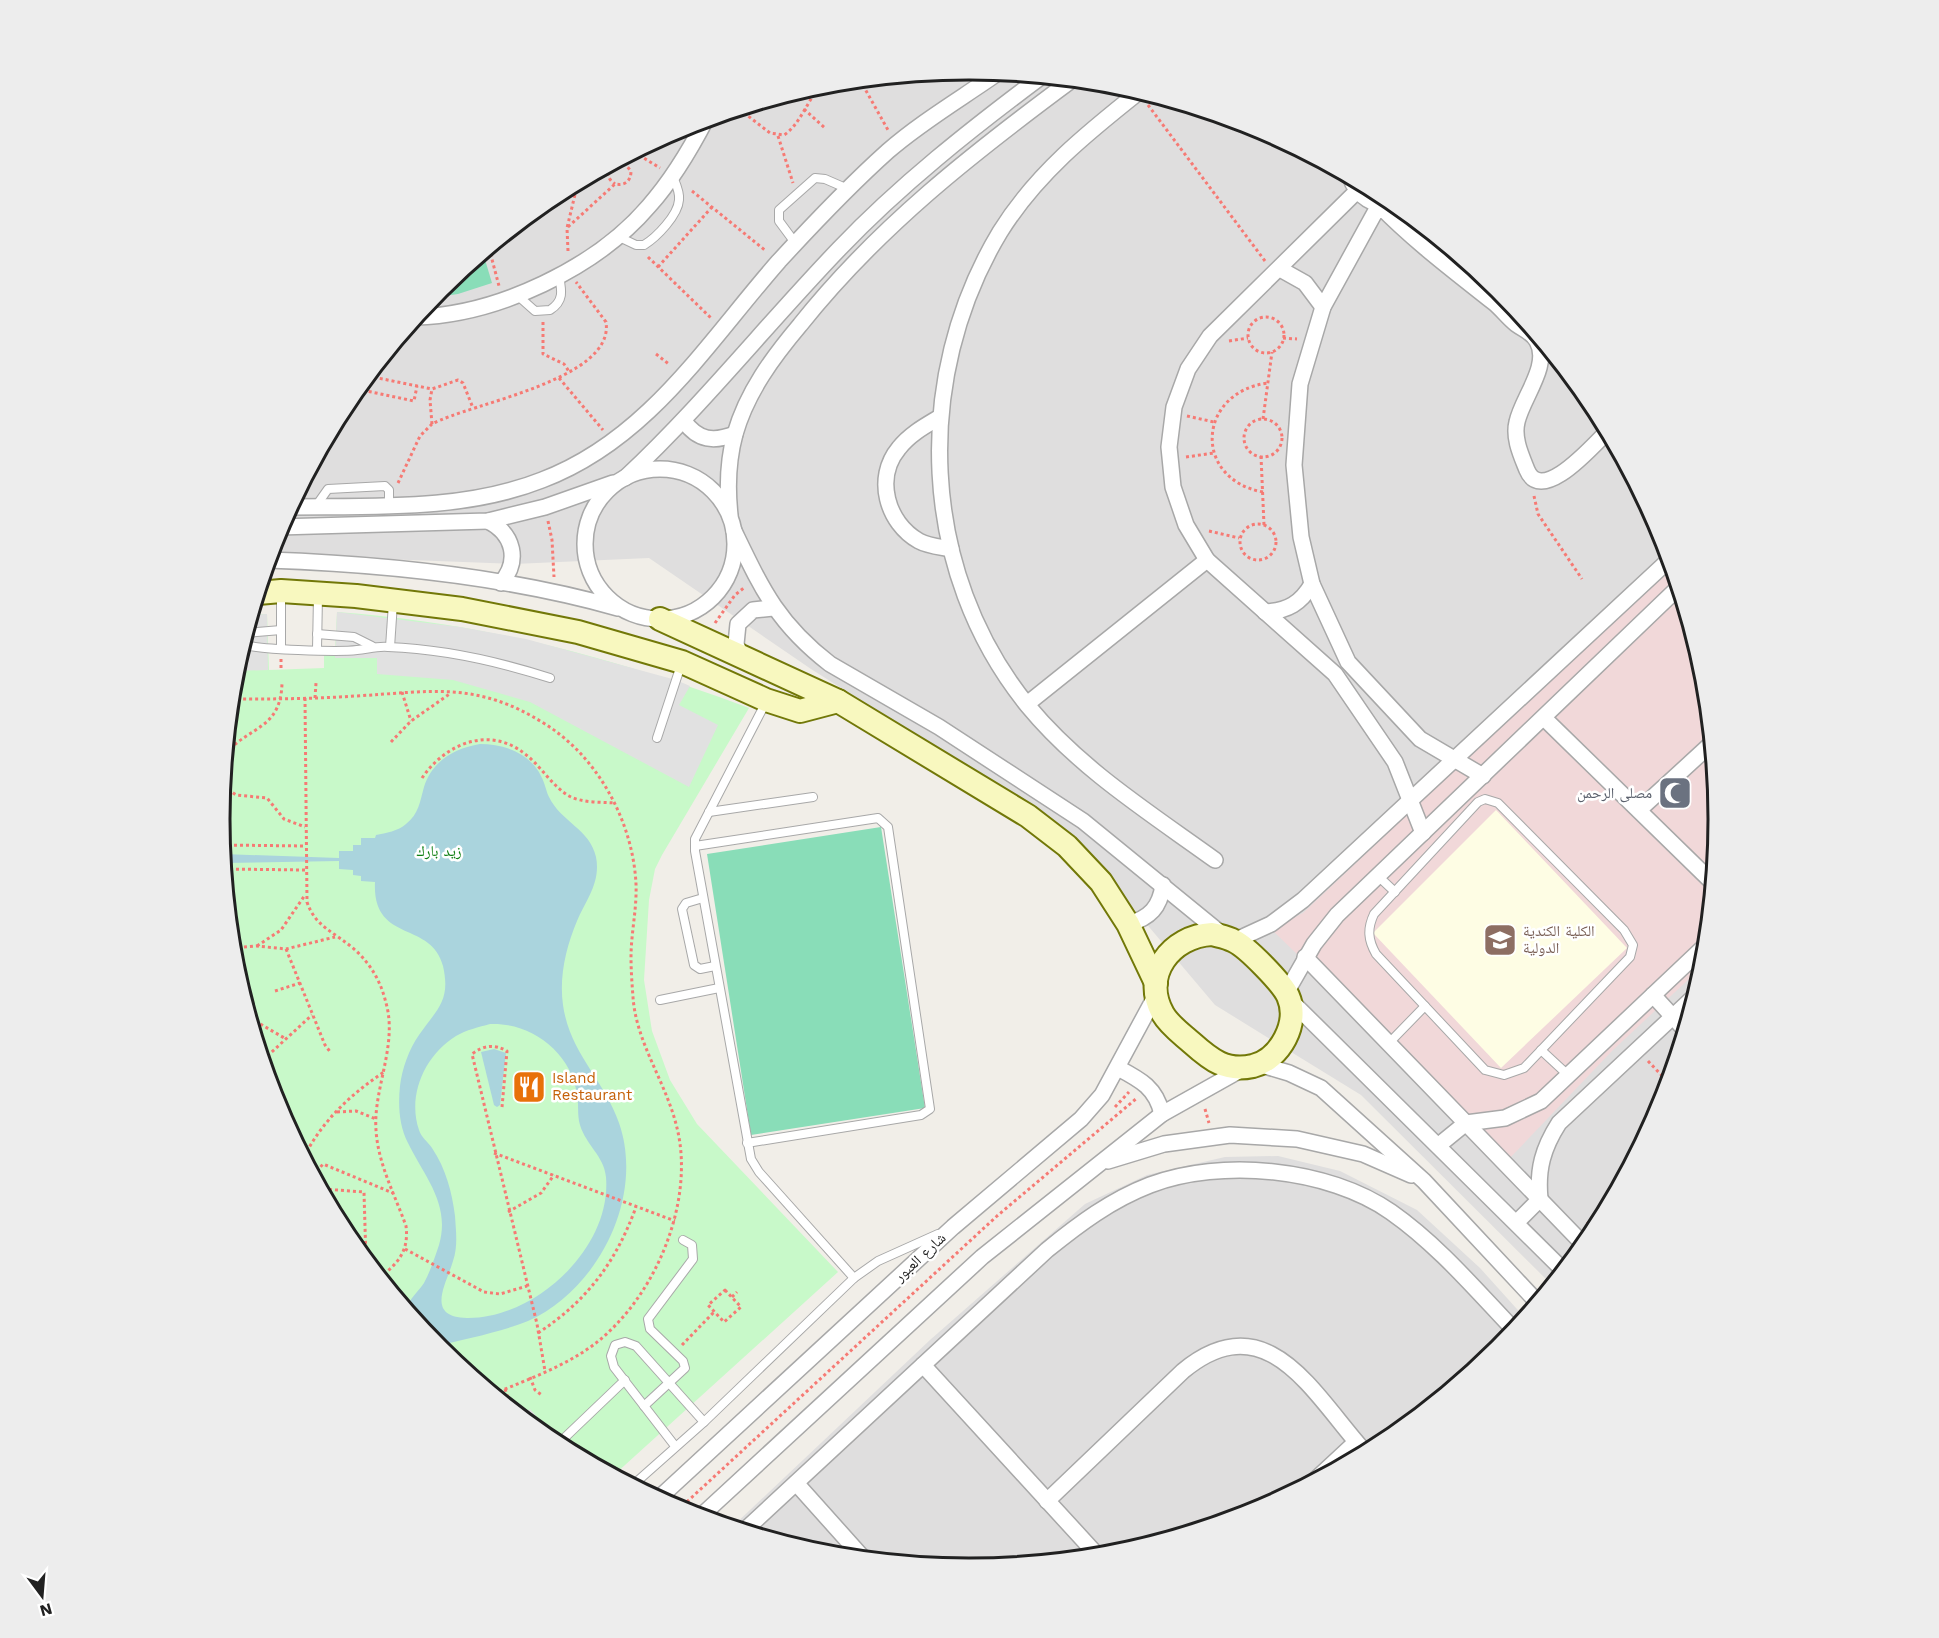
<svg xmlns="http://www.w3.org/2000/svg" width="1939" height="1638" font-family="'Work Sans','Noto Naskh Arabic',sans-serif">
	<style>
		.residential { fill: #dfdede }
		.commercial { fill: #f1d8d9 }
		.education { fill: #fefde4 }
		.park { fill: #c8f9c9 }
		.pitch { fill: #89ddb8 }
		.parking { fill: #e1e1e1 }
		.water { fill: #aad4dd; fill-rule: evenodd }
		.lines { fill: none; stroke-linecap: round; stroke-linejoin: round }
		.lane-casing { stroke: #a8a8a8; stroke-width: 10 }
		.street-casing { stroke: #a8a8a8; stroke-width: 18 }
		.secondary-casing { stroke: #727808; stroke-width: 26 }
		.path { stroke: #f67a74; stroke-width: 3; stroke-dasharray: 3 3; stroke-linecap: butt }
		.lane { stroke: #fff; stroke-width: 8 }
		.street { stroke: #fff; stroke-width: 15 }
		.secondary { stroke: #f8f8bf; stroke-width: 22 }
		.labels { text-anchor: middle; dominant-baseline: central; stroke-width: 5; stroke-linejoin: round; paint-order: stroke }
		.worship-label { font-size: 15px; fill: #5b616d; stroke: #fff; text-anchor: end }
		.park-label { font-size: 15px; fill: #0f7f12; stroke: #fff }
		.education-label { font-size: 15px; fill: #785e54; stroke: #fff; text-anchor: start }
		.food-label { font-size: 15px; fill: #c56008; stroke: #fff; text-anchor: start }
		.street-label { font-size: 15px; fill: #212121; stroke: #fff }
		.rim { fill: none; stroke: #212121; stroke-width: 3 }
	</style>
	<rect width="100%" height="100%" fill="#f1eee8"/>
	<g class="residential">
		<polygon points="969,69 1116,83 1257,126 1386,196 1500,289 1593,403 1663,532 1705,673 1719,819 1705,966 1662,1106 1593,1236 1552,1285 1361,1095 1215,1005 1068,831 811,669 649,558 514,564 330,557 269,558 277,532 346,402 439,288 553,195 683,126 824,83"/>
		<polygon points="1278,1156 1340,1171 1417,1210 1480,1268 1525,1318 1500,1350 1386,1443 1256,1512 1115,1555 969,1569 823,1555 732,1527 930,1340 1085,1204 1147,1175 1225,1157"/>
	</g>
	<polygon class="commercial" points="1672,564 1705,673 1719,819 1705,964 1612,1051 1509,1159 1271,929 1303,913"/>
	<polygon class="education" points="1496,810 1627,948 1501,1068 1373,933"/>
	<path class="park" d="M337,612C479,622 616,658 749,708L662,855L655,869L649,900L644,980L652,1031L670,1080L697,1124L838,1272L614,1475L553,1442L439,1349L346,1235L276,1106L234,965L220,819L234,672L252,615L267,614L269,670L324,668V652H335Z"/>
	<g class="pitch">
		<polygon points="483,253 492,283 458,294 431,298"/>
		<polygon points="881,827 925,1108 751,1135 707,854"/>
	</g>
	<g class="parking">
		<polygon points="337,612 460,627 526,639 676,680 690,686 679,705 718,725 689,787 530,702 453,680 377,674 377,658 335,658"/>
		<polygon points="267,614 268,670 234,671 252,615"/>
		<polygon points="530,1409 565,1449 553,1442 521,1417"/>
	</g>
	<g class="water">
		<path d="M480,744C504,744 530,753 541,776C545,783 546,791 549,797C561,822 590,829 596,857C601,882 586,900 577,921C566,947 559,977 563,1005C570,1054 604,1079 619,1123C645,1197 598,1290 528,1321C504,1331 462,1340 436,1346L406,1309C410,1298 418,1292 424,1283C430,1272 435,1257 439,1245C451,1204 424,1176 408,1143C399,1126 398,1105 400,1086C402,1069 409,1049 419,1035C437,1009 451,1001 443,966C432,920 372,944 375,882L361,881V876L353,875V870L339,869V861L224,863L223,854L339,858V851H353V845H361V838H375L376,835C386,833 398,831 406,824C419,814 420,801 424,787C432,761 455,748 480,744ZM490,1024C531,1022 571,1052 577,1094C579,1104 577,1115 580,1125C586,1145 604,1156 606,1177C612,1248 535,1319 467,1318C424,1317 447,1283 453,1261C458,1246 456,1232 455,1216C452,1192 446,1169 432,1148C428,1142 421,1137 419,1130C407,1095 425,1055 456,1036C466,1030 479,1027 490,1024Z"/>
		<polygon points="494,1049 506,1053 500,1105 497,1107 494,1105 481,1052"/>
	</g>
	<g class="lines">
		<defs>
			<g id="lane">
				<path d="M617,236L636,245H644C657,237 678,215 679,200C680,192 676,184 673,177"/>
				<polyline points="796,244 779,221 779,210 815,178 825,179 848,189"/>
				<path d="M517,295L535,311L550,310C564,301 562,291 559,276"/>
				<polyline points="316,506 328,489 385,486 389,490 389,504"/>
				<polyline points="281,593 281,649"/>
				<polyline points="246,633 281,630"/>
				<polyline points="317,634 354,637 372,646"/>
				<path d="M243,644C254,650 341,652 357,650C368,649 377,646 388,647C444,649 497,661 550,678"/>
				<polyline points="390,647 393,603"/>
				<polyline points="317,649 318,596"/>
				<polyline points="766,702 695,839 695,851 751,1159 759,1172 854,1278"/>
				<polyline points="657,738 681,665"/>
				<path d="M1485,799L1498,803L1624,930L1633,945L1630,957L1524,1068L1504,1075L1485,1070L1376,954C1368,940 1367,929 1374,914L1478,802Z"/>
				<polyline points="709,812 813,797"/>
				<polyline points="695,846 878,818 888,827 930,1109 921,1115 747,1143"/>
				<polyline points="1378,876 1395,892"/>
				<polyline points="703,898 686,903 682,909 694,965 700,969 715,966"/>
				<polyline points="660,1000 719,988"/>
				<polyline points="1389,1043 1425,1006"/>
				<polyline points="1541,1050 1568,1075"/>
				<polyline points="644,1406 685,1368 683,1361 650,1329 648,1319 693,1259 692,1245 683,1240"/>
				<polyline points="557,1445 625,1380"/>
				<polyline points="675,1446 614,1367 611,1356 615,1345 625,1342 636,1346 704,1422"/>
				<polyline points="633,1485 704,1422 854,1278 878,1261 938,1234"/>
			</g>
			<g id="street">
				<path d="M1140,91C1087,133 1036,174 1000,232C912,378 919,572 1028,706C1080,769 1150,813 1215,860"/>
				<path d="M1350,176C1356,196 1375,209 1396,203"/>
				<polyline points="1357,191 1210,336 1188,369 1174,407 1169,447 1173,487 1186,525 1207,560 1335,674 1395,762 1423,833"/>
				<polyline points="1280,269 1305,283 1323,307"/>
				<path d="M416,317C497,315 596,268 649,206C672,180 690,150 706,119"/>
				<path d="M940,417C925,426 910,434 899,448C874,478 887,523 919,541C928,546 941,547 951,549"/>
				<path d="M684,421C698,441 714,442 735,434"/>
				<circle cx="660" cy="544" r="75"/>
				<path d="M625,478C702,406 766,325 839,249C900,185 971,129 1042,76"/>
				<path d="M290,507C373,506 464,511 542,480C648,440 707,343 779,261C813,224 850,185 888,151C921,122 962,98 999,72"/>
				<path d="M730,515C727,488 728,460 735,434C747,392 773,357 800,325C878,227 973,153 1073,79"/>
				<path d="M488,521C514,534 520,561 501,583"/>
				<polyline points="279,527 488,521 545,507 613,483"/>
				<path d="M734,531C762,589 777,623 830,664L939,727L1083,821L1224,936"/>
				<path d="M268,560C385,564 505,576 618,608"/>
				<path d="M1265,612C1288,611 1301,603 1312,584"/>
				<polyline points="740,654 736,644 738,624 753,610 773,608"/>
				<polyline points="1027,704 1207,560"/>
				<polyline points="1544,718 1713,883"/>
				<path d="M1483,776L1420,739L1348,662L1312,584L1301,537L1294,465L1300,384L1323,307L1379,205C1414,241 1454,271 1493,302C1502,309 1508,318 1516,324C1524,330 1532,332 1537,341C1551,365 1522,398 1517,422C1513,438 1521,455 1527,470C1542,506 1595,443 1608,431"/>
				<polyline points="1639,810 1712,743"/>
				<path d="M1128,924C1150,918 1160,907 1163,885"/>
				<polyline points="1234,941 1271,924 1303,900 1670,559"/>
				<polyline points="1305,957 1585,1246"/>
				<polyline points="1286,993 1314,944 1337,915 1679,587"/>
				<polyline points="1653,995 1685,1030"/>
				<polyline points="1289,999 1564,1271"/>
				<polyline points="1258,1064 1289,1073 1321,1088 1424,1181 1538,1303"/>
				<path d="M1118,1068C1141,1080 1156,1088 1162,1114"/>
				<polyline points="1439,1145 1466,1123 1505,1118 1541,1101 1707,944"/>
				<polyline points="1108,1161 1164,1144 1230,1135 1297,1139 1363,1154 1411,1175"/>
				<path d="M1517,1222L1540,1199C1537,1169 1543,1148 1559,1123L1696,995"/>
				<polyline points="923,1365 1098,1556"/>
				<polyline points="1314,1481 1356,1442"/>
				<polyline points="796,1483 864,1559"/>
				<polyline points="658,1499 953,1227 1081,1119 1102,1095 1156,995"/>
				<path d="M1047,1501L1183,1371C1268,1301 1314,1396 1366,1453"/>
				<polyline points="700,1517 982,1257 1162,1114 1244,1068"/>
				<path d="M744,1531L1047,1250C1079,1224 1111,1200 1150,1185C1221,1158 1328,1168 1391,1212C1438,1245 1475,1289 1515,1331"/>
			</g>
			<g id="secondary">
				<polyline points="258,593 281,591 356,596 462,609 578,632 682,662 766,700 800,711 838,701"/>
				<polyline points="660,619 838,701 1028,816 1067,846 1101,882 1128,924 1156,983"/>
				<path d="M1212,934C1219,936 1227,937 1234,941C1247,947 1282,983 1288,996C1300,1023 1280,1059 1253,1066C1226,1072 1211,1060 1192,1043C1182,1034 1170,1026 1163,1014C1141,975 1171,936 1212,934Z"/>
			</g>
		</defs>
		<use href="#lane" class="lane-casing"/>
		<use href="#street" class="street-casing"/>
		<use href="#secondary" class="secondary-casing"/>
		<g class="path">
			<polyline points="860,80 888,130"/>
			<polyline points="1148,105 1265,261"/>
			<path d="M739,109L770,133L784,135C801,124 808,98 823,83"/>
			<polyline points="804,109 826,129"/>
			<polyline points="778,136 793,183"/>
			<polyline points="634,152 660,168"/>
			<polyline points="692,191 766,251"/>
			<path d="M568,227L615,184C625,186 631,181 631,171L624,163H614C606,170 606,178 615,184"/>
			<polyline points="489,248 499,286"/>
			<polyline points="568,251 567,228 578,182"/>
			<polyline points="648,257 712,319"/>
			<polyline points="658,267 712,207"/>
			<circle cx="1266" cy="335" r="18"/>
			<polyline points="543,322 543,354 564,364 570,373"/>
			<polyline points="1283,338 1297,339"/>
			<polyline points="1229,341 1248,338"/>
			<polyline points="656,354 670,365"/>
			<polyline points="368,376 432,389 458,380 463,383 473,408"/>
			<polyline points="559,378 603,430"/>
			<polyline points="357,389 414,401 417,386"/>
			<polyline points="1187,416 1214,422"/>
			<polyline points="1263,419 1272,352"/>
			<circle cx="1263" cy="438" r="19"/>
			<polyline points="432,424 430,400 432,389"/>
			<polyline points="1261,456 1264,525"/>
			<polyline points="1186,457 1214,453"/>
			<path d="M398,483L420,436L432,424C471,403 615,380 606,322L576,282"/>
			<path d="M1263,492C1192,479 1197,392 1268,383"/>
			<polyline points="1534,496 1538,514 1582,579"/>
			<polyline points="548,521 552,540 554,577"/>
			<circle cx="1258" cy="542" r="18"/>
			<polyline points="1209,531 1239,538"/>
			<polyline points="715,623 735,595 745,587"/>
			<polyline points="281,659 281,670"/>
			<polyline points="402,692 411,721"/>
			<path d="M305,698L307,902C315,927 336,933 354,949C371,964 381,982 386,1003C398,1045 373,1089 376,1130C378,1164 395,1195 406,1226C409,1250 399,1263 380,1277"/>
			<polyline points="315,698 316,683"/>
			<path d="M231,699C273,699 314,699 355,696C430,692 476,680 545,724C598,757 633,822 636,884C637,909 631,933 631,957C631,970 632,984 633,997C636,1042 665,1081 676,1124C698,1203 651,1311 580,1354C554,1370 522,1382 493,1394"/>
			<polyline points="391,742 411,721 451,693"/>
			<path d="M226,753C250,726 281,729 282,683"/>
			<path d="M422,778C445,744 489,725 525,754C541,766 552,786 569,796C582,803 600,802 615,803"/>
			<polyline points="223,786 236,795 267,798 284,819 305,827"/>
			<polyline points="222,845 306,846"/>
			<polyline points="224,869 306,870"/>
			<polyline points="257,946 281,930 305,895"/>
			<polyline points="232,948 257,946 286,949 335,937"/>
			<polyline points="286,949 325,1045 331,1053"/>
			<polyline points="275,991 300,983"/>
			<polyline points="250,1018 286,1039"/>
			<polyline points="263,1060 312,1015"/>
			<polyline points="1648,1061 1669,1083"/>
			<path d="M502,1107L507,1051C494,1044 484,1045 472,1054L537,1324L545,1371"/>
			<polyline points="1115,1107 1129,1092"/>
			<polyline points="1205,1109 1209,1123"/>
			<polyline points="337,1112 356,1111 376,1119"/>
			<polyline points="494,1153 675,1221"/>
			<path d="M304,1157C322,1121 351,1094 384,1072"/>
			<polyline points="323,1189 364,1192 366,1260"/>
			<polyline points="325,1195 318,1170 323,1164 393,1193"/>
			<polyline points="508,1212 541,1193 554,1175"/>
			<polyline points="1587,1224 1610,1203"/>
			<polyline points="405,1249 484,1292 500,1294 527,1286"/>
			<polygon points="725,1290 741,1307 724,1322 708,1305"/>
			<polyline points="732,1297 737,1292"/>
			<path d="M538,1333C587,1301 616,1262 636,1207"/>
			<polyline points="682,1345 714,1312"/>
			<polyline points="530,1377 535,1390 543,1396"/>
			<polyline points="505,1389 512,1409"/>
			<polyline points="678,1510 997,1216 1137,1098"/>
		</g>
		<use href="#lane" class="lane"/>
		<use href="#street" class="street"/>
		<use href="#secondary" class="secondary"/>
	</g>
	<defs>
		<symbol id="mosque-square" viewBox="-11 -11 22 22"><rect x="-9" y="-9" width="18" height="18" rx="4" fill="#6b7280" stroke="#fff"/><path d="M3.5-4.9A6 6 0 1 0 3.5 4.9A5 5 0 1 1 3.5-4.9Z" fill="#fff"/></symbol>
		<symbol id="university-square" viewBox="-11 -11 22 22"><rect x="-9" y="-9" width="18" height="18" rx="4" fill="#8d6e63" stroke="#fff"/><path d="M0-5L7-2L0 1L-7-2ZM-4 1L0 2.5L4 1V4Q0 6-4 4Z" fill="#fff"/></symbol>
		<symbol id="restaurant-square" viewBox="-11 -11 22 22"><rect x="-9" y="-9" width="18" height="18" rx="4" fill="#e8710a" stroke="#fff"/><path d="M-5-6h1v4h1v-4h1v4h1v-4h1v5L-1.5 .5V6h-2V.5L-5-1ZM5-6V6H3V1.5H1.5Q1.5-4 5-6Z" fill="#fff"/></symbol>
	</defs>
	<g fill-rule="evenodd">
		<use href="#mosque-square" x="1656" y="774" width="38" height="38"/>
		<use href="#university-square" x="1481" y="921" width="38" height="38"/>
		<use href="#restaurant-square" x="510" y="1068" width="38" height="38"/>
	</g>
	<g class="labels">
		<g class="worship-label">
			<text x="1652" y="793">مصلى الرحمن</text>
		</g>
		<g class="park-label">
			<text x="439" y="851">زيد بارك</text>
		</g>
		<g class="education-label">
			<text x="1523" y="931">الكلية الكندية<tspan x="1523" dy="17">الدولية</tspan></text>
		</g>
		<g class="food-label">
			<text x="552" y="1078">Island<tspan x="552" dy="17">Restaurant</tspan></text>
		</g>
		<g class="street-label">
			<text transform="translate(920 1257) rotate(-43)">شارع العبور</text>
		</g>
	</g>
	<path d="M0 0H1939V1638H0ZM230 819a739 739 0 1 1 1478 0a739 739 0 1 1-1478 0Z" fill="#ededed" fill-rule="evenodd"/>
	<path class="rim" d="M230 819a739 739 0 1 1 1478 0a739 739 0 1 1-1478 0Z"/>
	<g transform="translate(42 1596) rotate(164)" stroke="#ffffff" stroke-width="4.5" paint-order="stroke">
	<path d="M0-4.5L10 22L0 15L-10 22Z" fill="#212121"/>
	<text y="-9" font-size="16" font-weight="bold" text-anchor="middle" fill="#212121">N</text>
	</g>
</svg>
